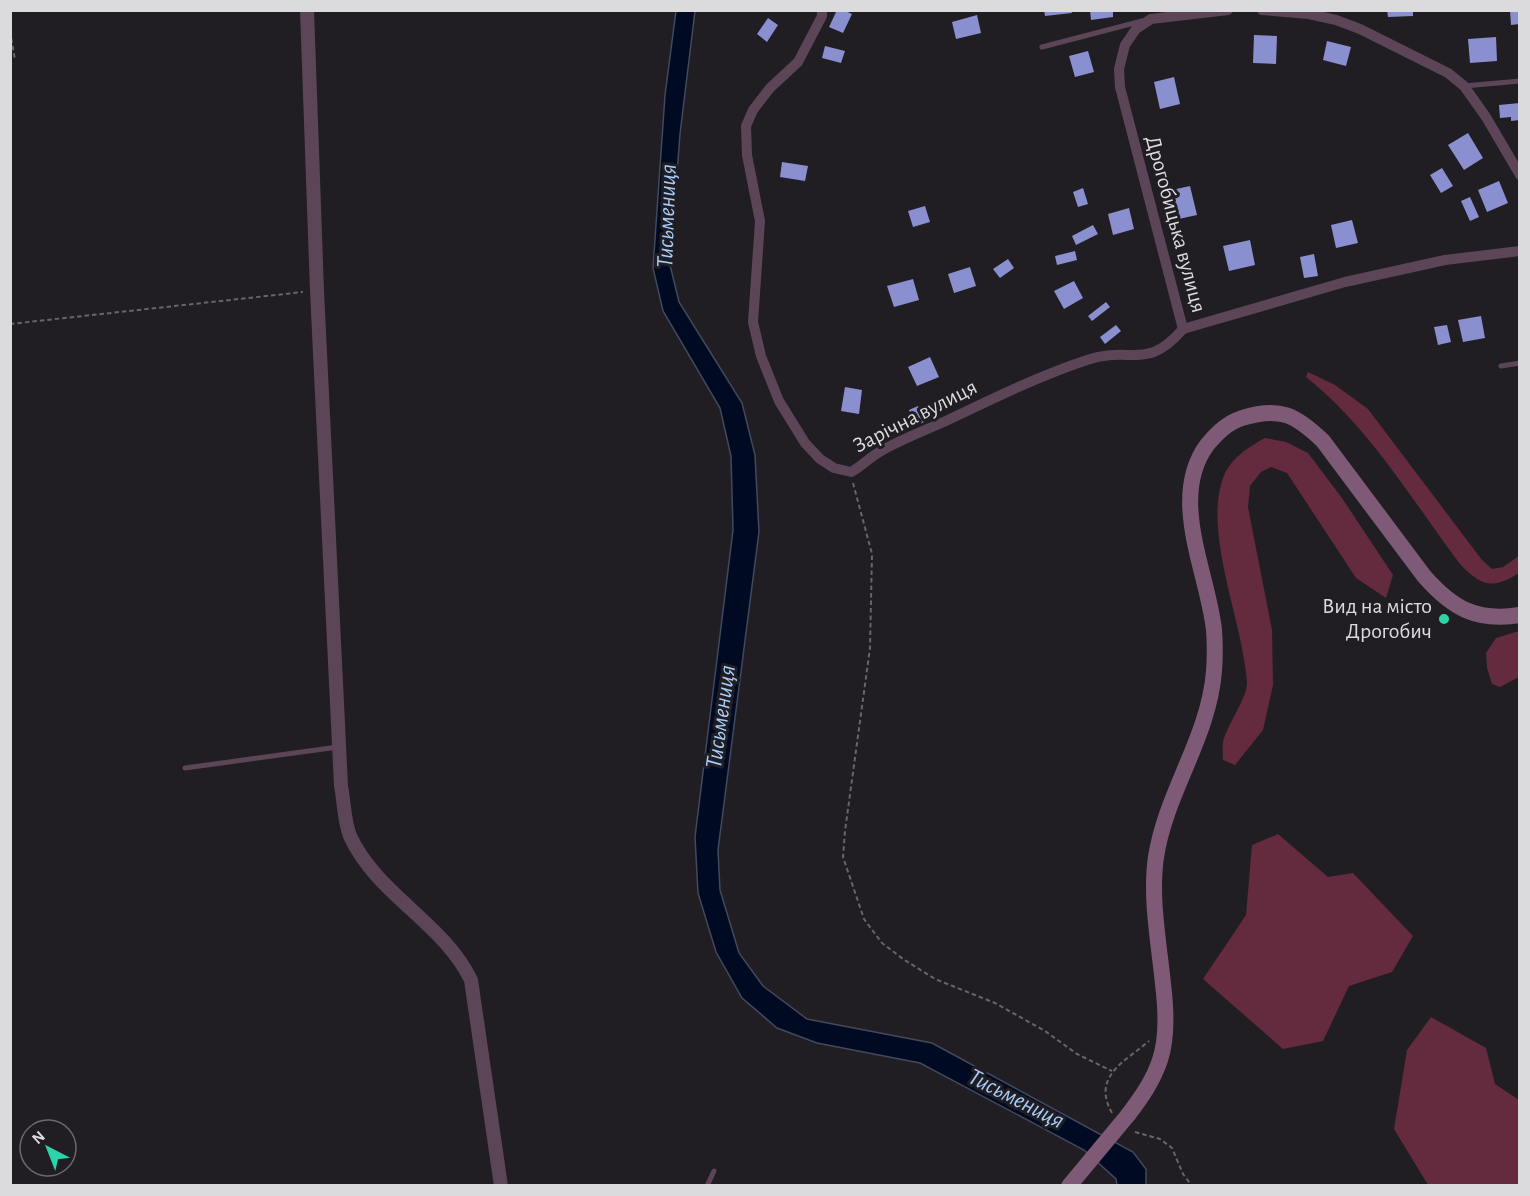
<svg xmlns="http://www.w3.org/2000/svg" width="1530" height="1196" font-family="'Alegreya Sans',sans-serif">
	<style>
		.green { fill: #642a3d }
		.water { fill: #000b23; stroke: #42495b; stroke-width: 1.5 }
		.building { fill: #8a8fd0 }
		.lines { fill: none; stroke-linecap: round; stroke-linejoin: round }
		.path { stroke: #676569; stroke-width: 2; stroke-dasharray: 4.5 3; stroke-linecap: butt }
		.service { stroke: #5d4558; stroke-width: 5 }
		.minor { stroke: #5d4558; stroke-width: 10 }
		.tertiary { stroke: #5d4558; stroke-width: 14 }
		.secondary { stroke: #7f5a77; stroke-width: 16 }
		.secondary-bridge { stroke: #7f5a77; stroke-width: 16 }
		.poi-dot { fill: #2dd4ab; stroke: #201e23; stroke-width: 2 }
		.labels { text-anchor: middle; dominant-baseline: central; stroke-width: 6; stroke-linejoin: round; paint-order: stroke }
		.street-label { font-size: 22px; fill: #dbdadd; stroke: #201e23 }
		.poi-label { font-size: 22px; fill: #dbdadd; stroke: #201e23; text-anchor: end }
		.water-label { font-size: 24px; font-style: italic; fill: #a6cdfa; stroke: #201e23 }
	</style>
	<rect width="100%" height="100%" fill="#201e23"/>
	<g class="green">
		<path d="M1308,372L1335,385L1368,409L1482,560L1492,569L1503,567L1519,556V573C1492,590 1481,586 1460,564C1412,500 1369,427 1306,377Z"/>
		<path d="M1265,438L1286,442L1308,453L1342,498L1393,575L1386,598L1356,578L1287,473L1271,467L1261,472L1250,486L1248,507L1272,630L1273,685L1263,730L1235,765L1223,760C1223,754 1222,747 1223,742C1227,725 1248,697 1247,682C1243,622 1203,533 1223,478C1230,459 1248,447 1265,438Z"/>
		<polygon points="1519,631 1519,677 1500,687 1492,684 1487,668 1486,653 1496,638"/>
		<polygon points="1278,834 1328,877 1353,873 1413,936 1392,972 1349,986 1323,1041 1283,1049 1203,979 1246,915 1252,845"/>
		<polygon points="1431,1017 1486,1048 1495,1084 1519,1100 1519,1185 1428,1185 1394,1129 1407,1050"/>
	</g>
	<polygon class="water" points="676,11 695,11 680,134 670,265 679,302 742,403 755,455 759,532 718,850 720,890 739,953 763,986 807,1019 932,1043 1133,1152 1146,1169 1146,1185 1117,1185 1116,1179 1084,1150 920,1063 817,1043 777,1028 742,998 716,952 698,893 695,837 733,530 731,456 720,408 663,311 653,268 665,95"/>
	<g class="building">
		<polygon points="837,10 843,10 852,14 843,33 829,27"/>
		<polygon points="1044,10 1071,10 1072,13 1045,16"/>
		<polygon points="1090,10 1113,10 1113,17 1091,20"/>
		<polygon points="1387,10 1413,10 1413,16 1388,17"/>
		<polygon points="1510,10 1520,10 1520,24 1511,25"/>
		<polygon points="977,15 981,33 956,39 952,22"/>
		<polygon points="768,18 778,25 767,42 757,34"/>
		<polygon points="1254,35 1277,36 1276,64 1253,63"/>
		<polygon points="1496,37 1497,61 1470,63 1468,39"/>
		<polygon points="1327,41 1351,47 1346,66 1323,60"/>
		<polygon points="825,46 845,51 841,63 822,58"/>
		<polygon points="1088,51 1094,72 1075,77 1069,56"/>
		<polygon points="1174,77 1180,104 1160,109 1154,82"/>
		<polygon points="1520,103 1520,120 1511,121 1511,117 1500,118 1499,105"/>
		<polygon points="1468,133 1483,158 1464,170 1448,145"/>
		<polygon points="782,162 808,166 805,181 780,177"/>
		<polygon points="1442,168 1453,186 1441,193 1430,175"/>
		<polygon points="1499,181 1508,203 1487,212 1478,190"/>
		<polygon points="1190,186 1197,215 1174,220 1167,191"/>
		<polygon points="1083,188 1088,204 1078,207 1073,192"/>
		<polygon points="1470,197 1479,217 1470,221 1461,201"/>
		<polygon points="925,206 930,222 913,227 908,211"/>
		<polygon points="1129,208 1134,229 1113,235 1108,214"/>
		<polygon points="1352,220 1358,243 1336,248 1331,225"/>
		<polygon points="1093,225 1098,234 1076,245 1072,236"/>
		<polygon points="1250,240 1255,265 1229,271 1223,246"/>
		<polygon points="1075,251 1077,260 1057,265 1055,256"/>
		<polygon points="1314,254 1318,276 1304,278 1300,257"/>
		<polygon points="1008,259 1014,268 1000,278 993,269"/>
		<polygon points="970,267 976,286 954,293 948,274"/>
		<polygon points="913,279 919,300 894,307 887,286"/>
		<polygon points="1074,281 1083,298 1064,309 1054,291"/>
		<polygon points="1106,302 1110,307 1092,321 1088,316"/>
		<polygon points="1481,316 1485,338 1463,342 1458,320"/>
		<polygon points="1116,325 1121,331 1105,344 1100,337"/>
		<polygon points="1447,325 1451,342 1438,345 1434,327"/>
		<polygon points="930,357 939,377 917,386 908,367"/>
		<polygon points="845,387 862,390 859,414 841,411"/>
		<polygon points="918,406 924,422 915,426 909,410"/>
	</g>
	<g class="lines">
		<g class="path">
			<polyline points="10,31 15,60"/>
			<polyline points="10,324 303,292"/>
			<polyline points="853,483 872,554 870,648 845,831 843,857 864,919 882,943 903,959 935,979 995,1003 1045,1031 1077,1054 1112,1071"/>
			<path d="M1112,1113C1091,1076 1126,1061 1149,1041"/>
			<polyline points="1135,1132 1160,1139 1172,1148 1183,1174 1192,1186"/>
		</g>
		<g class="service">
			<polyline points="1042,47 1142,21"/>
			<polyline points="1464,86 1520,81"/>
			<polyline points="1501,366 1520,363"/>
			<polyline points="185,768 338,747"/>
			<polyline points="707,1186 714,1171"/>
		</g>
		<g class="minor">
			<path d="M822,10V16L798,62L770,88L753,110L746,126L747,155L760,221L753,322L761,356L779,401L805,443L820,459L834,468L851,472C862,466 870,457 881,451C902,439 926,430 948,420C994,398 1039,376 1087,360C1131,345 1146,372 1183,329"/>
			<polyline points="1228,10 1151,19 1136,29 1125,45 1119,69 1120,87 1183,329 1345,282 1445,260 1520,251"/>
			<polyline points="1262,10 1309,14 1336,20 1360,29 1448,73 1464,86 1486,117 1520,175"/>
		</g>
		<path class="tertiary" d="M307,10L317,291L341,786C344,801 344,821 350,836C377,895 443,922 471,980L501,1186"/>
		<path class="secondary" d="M1128,1115C1141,1098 1153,1081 1160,1060C1168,1036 1166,1008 1163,984C1159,943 1150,898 1156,857C1166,792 1209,737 1214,671C1215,658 1215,643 1214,630C1208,573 1168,498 1207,445C1217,433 1227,423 1242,418C1280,406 1296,415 1323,441L1424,576C1452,608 1476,622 1520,615"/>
		<polyline class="secondary-bridge" points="1069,1186 1128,1115"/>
	</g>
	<circle class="poi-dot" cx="1444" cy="619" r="6"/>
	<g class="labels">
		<g class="street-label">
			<text transform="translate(1176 224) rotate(75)">Дрогобицька вулиця</text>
			<text transform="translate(915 416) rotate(-27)">Зарічна вулиця</text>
		</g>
		<g class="poi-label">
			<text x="1432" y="606">Вид на місто<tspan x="1432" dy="25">Дрогобич</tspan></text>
		</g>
		<g class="water-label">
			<text transform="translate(667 216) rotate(-88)">Тисьмениця</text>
			<text transform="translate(721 717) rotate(-82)">Тисьмениця</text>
			<text transform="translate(1016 1099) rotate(27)">Тисьмениця</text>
		</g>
	</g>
	<rect width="1530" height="1196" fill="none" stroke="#dbdadd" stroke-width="24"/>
	<g transform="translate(48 1148) rotate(318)"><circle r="28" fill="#201e23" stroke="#6b696d" stroke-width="1.5"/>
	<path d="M0-4.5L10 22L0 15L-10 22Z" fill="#2dd4ab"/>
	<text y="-9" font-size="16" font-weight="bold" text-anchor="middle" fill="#dbdadd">N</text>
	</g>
</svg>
